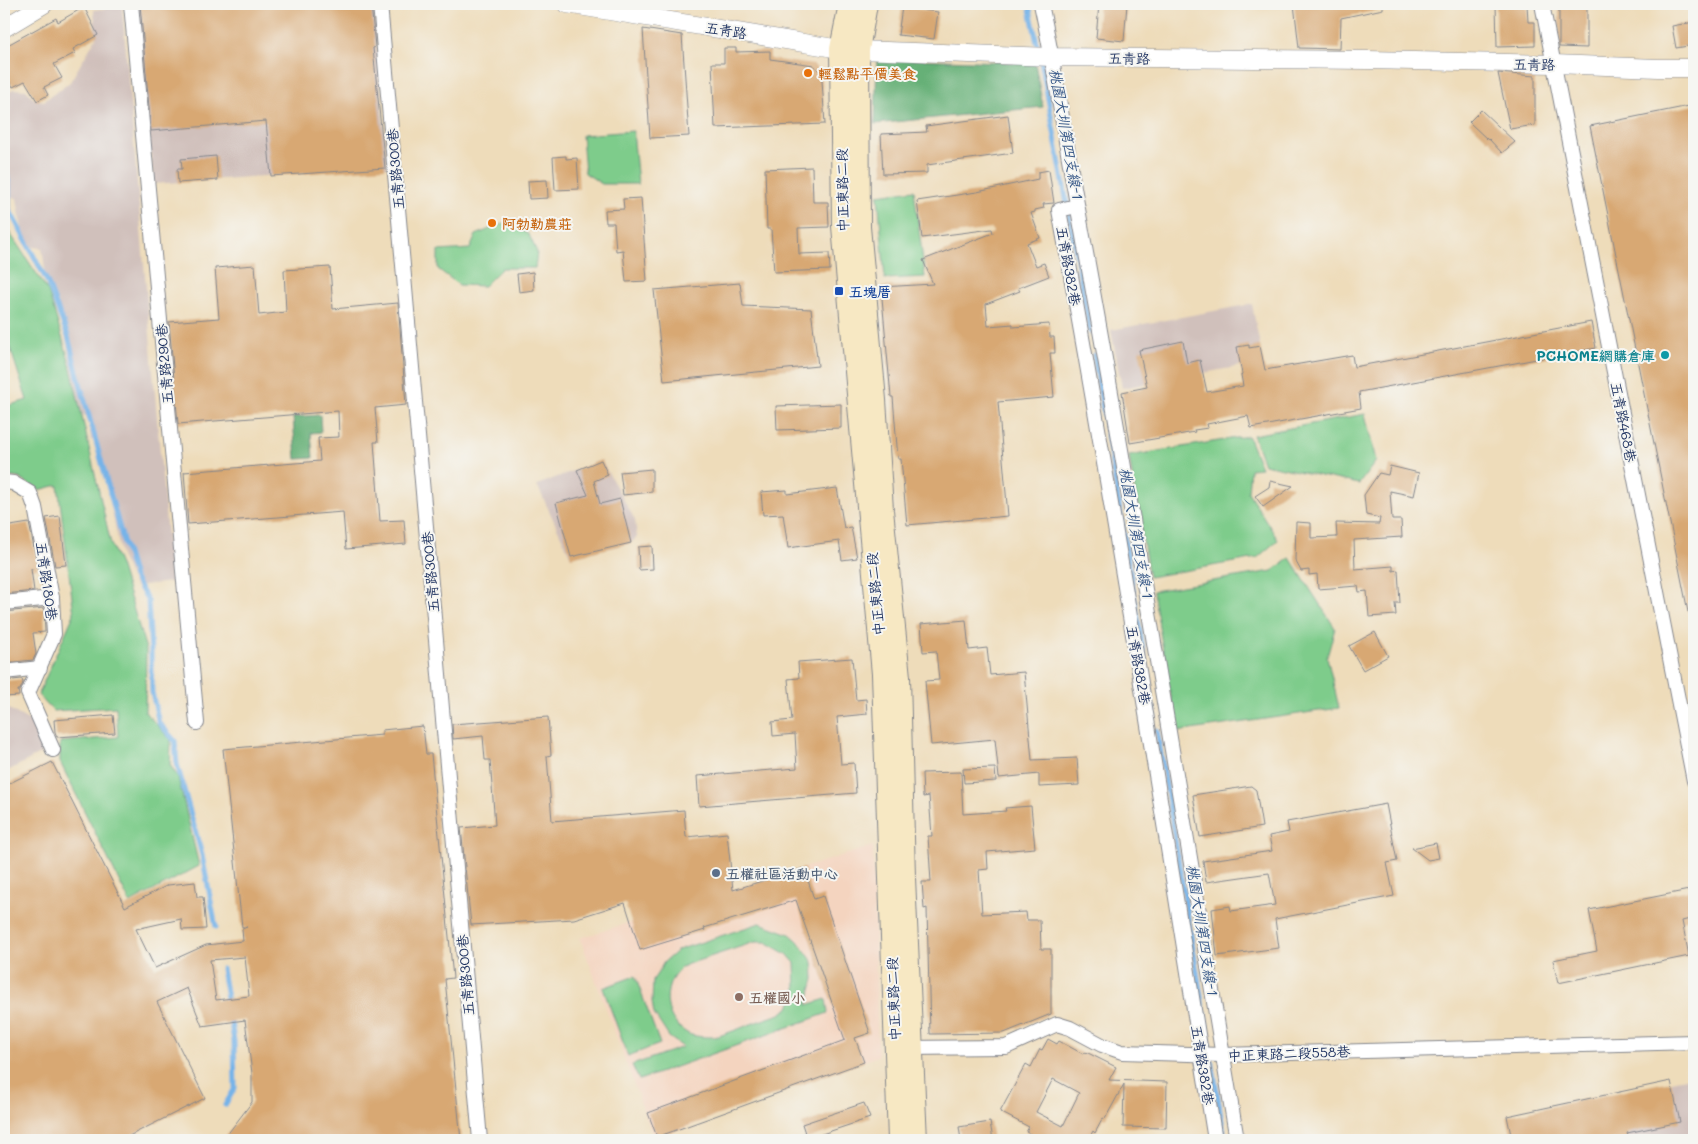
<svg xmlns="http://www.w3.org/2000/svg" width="1698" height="1144" font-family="Mali,'LXGW WenKai TC',sans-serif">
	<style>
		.built { fill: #f4d4bf }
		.industrial { fill: #d0c0bb }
		.green { fill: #7ecc8b; stroke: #4c7e74; fill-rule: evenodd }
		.forest { fill: #66b077; stroke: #40706a }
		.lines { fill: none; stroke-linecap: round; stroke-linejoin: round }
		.stream { stroke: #76b3e8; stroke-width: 5 }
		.building { fill: #d8a873; fill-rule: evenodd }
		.minor-casing { stroke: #84868c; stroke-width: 16 }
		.tertiary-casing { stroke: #84868c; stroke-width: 19 }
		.secondary-casing { stroke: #84868c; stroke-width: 22 }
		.minor { stroke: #fff; stroke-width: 14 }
		.tertiary { stroke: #fff; stroke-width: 18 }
		.secondary { stroke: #f7e8c3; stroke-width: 20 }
		.food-dot { fill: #e8710a; stroke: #f6f6f2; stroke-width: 2 }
		.transit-dot { fill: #1a4fb4; stroke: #f6f6f2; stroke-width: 2 }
		.culture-dot { fill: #0f9aa8; stroke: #f6f6f2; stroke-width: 2 }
		.service-dot { fill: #5c6f8a; stroke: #f6f6f2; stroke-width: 2 }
		.education-dot { fill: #8d6e63; stroke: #f6f6f2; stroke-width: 2 }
		.labels { text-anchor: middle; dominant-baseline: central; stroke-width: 4; stroke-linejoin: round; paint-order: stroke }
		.street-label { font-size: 14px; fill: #1b2f5e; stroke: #f6f6f2 }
		.food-label { font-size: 14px; font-weight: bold; fill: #c56008; stroke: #f6f6f2; text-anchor: start }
		.transit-label { font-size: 14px; font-weight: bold; fill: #164399; stroke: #f6f6f2; text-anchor: start }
		.culture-label { font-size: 14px; font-weight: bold; fill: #0d838f; stroke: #f6f6f2; text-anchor: end }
		.service-label { font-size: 14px; font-weight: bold; fill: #4e5e75; stroke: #f6f6f2; text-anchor: start }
		.education-label { font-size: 14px; font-weight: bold; fill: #785e54; stroke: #f6f6f2; text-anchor: start }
		.water-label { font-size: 15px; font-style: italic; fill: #365787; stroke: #f6f6f2 }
	</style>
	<rect width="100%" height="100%" fill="#f6f6f2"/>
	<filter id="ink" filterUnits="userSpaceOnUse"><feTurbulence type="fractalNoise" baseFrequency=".02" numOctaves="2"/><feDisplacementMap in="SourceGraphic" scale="10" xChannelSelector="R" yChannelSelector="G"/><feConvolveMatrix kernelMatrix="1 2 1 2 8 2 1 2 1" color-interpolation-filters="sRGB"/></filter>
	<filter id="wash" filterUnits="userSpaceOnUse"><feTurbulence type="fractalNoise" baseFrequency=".0096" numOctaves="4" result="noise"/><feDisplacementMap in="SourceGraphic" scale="20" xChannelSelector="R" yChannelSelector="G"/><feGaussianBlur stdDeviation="1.12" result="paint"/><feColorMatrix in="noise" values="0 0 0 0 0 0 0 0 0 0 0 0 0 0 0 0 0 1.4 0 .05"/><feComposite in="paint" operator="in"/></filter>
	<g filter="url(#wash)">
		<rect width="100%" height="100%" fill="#eedcba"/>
		<polygon class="built" points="873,846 878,1056 654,1139 580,938"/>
		<g class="industrial">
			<polygon points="135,4 373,4 387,167 154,184"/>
			<polygon points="122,6 171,582 135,586 121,556 98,440 91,440 88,416 82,415 58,301 48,291 42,248 25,246 17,198 11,197 6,147 4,147 4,94 14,89 26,90 34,99 44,101 70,82 96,38 94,10"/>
			<polygon points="1252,304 1263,362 1122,388 1111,330"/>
			<polygon points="601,460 635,520 637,537 631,543 571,557 537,485"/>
			<polygon points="4,706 33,723 45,751 4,773"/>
			<polygon points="1694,1076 1694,1140 1629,1140 1627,1133 1680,1122 1671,1081"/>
		</g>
		<g class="green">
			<polygon points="633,131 638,184 602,184 585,173 582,135"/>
			<polygon points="914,190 925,277 885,279 878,195"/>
			<polygon points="508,221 529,235 537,252 535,268 502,268 484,286 459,285 438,269 438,251 470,249 476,235"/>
			<polygon points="4,224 48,291 69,360 111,544 120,565 146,649 145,712 171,740 170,765 178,777 199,866 130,903 60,762 60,742 118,737 116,707 53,711 38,695 74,614 58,485 39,490 19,478 4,476 4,407 27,400 4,329"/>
			<polygon points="1365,414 1376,461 1359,484 1264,464 1253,435"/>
			<polygon points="1248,436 1261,468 1250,469 1248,492 1278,540 1257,558 1149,577 1129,456"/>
			<polygon points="1290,558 1335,628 1327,657 1339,708 1177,732 1153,591 1272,571"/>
			<path d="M760,923L790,934L798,941L813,962L814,979L807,1005L826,999L828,1013L639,1080L632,1065L683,1047L669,1037L654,1014L652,1002L653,980L659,971L664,962L678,950ZM755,942H766L787,954L795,963L796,989L789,1008L780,1014C765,1019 750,1024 736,1030C729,1032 721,1036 714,1037C706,1037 693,1037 687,1033C661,1018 661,981 685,965Z"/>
			<polygon points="635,976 660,1044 628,1056 603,988"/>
		</g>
		<g class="forest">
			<polygon points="877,58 1035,63 1043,107 875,124"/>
			<polygon points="320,415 321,432 311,433 313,458 296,459 293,417"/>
		</g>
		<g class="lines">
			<g class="stream">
				<polyline points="1029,4 1037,43"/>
				<polyline points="1041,60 1090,331"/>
				<polyline points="4,159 9,186 9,209 47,281 68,336 77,372 123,540 134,577 148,601 151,651 152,692 159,723 175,741 177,764 202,855 216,927"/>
				<polyline points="1094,355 1154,715"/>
				<polyline points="1157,730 1209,1045"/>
				<polyline points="222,969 228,1004"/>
				<polyline points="1212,1062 1225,1140"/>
				<polyline points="225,1105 235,1088 234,1041 230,1017"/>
			</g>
		</g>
		<g id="blocks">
			<g class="building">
				<polygon points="140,4 371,4 375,47 373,48 385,168 271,176 266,121 151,131"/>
				<polygon points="1099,4 1127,4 1124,41 1096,38"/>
				<polygon points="1294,4 1383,4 1383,9 1341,18 1340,49 1299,48"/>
				<polygon points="1496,4 1527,4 1528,22 1535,22 1535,46 1497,47"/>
				<polygon points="1559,4 1587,4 1587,48 1559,47"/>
				<polygon points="84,7 98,35 73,49 75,53 54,64 62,78 44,87 48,95 37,101 25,81 13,87 10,82 4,85 4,47 56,18 58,22"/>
				<polygon points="902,7 938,12 934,39 898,35"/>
				<polygon points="1694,22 1694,45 1676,48 1672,26"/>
				<polygon points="643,29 682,35 689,136 650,138"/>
				<polygon points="724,48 736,48 736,52 770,51 770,59 814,65 820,72 822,81 825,124 715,128 712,63 724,63"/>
				<polygon points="1498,73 1535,76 1535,125 1510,129"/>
				<polygon points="1694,105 1694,612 1688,612 1590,126"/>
				<polygon points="1481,110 1515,142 1502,153 1489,139 1488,140 1469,122"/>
				<polygon points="1008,115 1013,153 927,165 927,173 883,174 881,134 927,132 926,126"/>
				<polygon points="216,156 218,180 178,183 177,169 182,169 181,159"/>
				<polygon points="566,156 566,159 577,158 579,189 555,190 553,157"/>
				<polygon points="812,167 813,202 828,202 829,227 798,228 799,254 829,253 830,270 774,272 771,229 767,229 765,169"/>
				<polygon points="1049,170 1054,203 1043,204 1044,208 1035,210 1035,212 1031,213 1040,238 1027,243 1036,266 1044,263 1049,276 1018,288 1020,291 986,304 988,326 1013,324 1013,327 1049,324 1050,337 1054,337 1055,353 1050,353 1054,397 998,402 1008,516 907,525 901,459 898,459 893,397 891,397 881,287 933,284 923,260 993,233 992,229 922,238 917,201 977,192 1038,179 1038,172"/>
				<polygon points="547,180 548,198 529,199 528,181"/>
				<polygon points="641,198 647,281 626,282 623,250 616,251 614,223 606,223 605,210 624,209 623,199"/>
				<polygon points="255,265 259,315 286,312 284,270 330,267 333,309 398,303 406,405 375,408 378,442 374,442 380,521 404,520 406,544 346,549 343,512 188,524 184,472 320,461 318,438 339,437 338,411 178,424 169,322 219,318 215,268"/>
				<polygon points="533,272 534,290 519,292 517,274"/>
				<polygon points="740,283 743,306 811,309 818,366 664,381 654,290"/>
				<polygon points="1591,322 1596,348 1359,392 1361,408 1251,428 1248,416 1207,424 1208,428 1194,430 1195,432 1130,443 1122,392 1147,387 1139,350 1183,341 1187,363 1200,360 1207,392 1243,386 1241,375 1242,374 1237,347 1249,345 1249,348 1260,346 1265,370 1352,355 1354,367"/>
				<polygon points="841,404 841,428 777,430 776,406"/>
				<polygon points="601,460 608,475 594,481 600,504 620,499 631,543 571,557 556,503 588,495 577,470"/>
				<polygon points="1390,466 1419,473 1414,496 1390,491 1392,520 1401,520 1402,537 1354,540 1355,569 1393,566 1393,571 1398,570 1400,603 1395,603 1396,615 1369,617 1367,591 1359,592 1358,586 1318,589 1317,574 1309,575 1309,570 1301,571 1295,560 1296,522 1311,523 1311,538 1337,537 1336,523 1379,524 1380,518 1366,515 1364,495 1379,473 1388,475"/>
				<polygon points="652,469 652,492 623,495 620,472"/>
				<polygon points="1270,481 1293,486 1263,507 1255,496 1269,487"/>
				<polygon points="837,488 844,528 851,527 857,558 842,560 839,541 788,548 783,514 763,515 761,492 787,490 787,494"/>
				<polygon points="60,516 66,565 55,566 46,518"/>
				<polygon points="29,523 38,568 31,569 34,591 4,594 4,527"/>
				<polygon points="652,546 653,569 639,570 638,547"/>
				<polygon points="44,608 45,632 33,633 36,654 33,660 4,663 4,612"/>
				<polygon points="966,620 969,650 987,648 990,675 1024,672 1032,760 1077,758 1079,785 1039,787 1039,774 999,778 995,739 931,745 925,681 939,680 936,651 923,652 921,624"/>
				<polygon points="1375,632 1388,656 1363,670 1349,646"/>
				<polygon points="852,658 856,700 866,699 867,714 837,717 841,764 854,763 856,793 699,806 697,776 797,768 795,734 773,736 772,722 792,720 788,679 799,678 798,662"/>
				<polygon points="22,679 23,683 20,690 18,690 19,696 5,697 4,681"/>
				<polygon points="113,715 115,733 57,737 55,732 54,720"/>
				<polygon points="548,717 551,755 547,756 552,821 684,810 686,837 727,833 733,890 804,868 814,899 823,896 870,1033 855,1038 864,1062 657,1137 648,1113 845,1040 796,900 704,928 705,930 640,950 625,903 574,919 471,925 461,828 495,825 490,760 485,760 483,736 453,739 452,724"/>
				<path d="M423,726L426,754H431L453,978L445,979L461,1140H223L252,1102V1073L245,1020L202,1026L187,988L157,1002L205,1098L121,1140H4V786L52,762L125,907L168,885L195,882L197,897H203L206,929L182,930L181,919L136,929L155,968L206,945L243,941L242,929L247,927H242L223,749L382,735V730ZM245,957L249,996L216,1000L210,960Z"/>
				<polygon points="995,768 996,781 964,783 963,769"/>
				<polygon points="961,772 963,814 1006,811 1005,808 1031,806 1035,848 987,852 988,869 979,870 982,914 1026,912 1027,920 1040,920 1041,949 1051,949 1051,1014 1004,1033 930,1034 927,908 924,909 922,882 931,882 928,836 932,836 929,796 923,797 922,773"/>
				<polygon points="1251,786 1256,790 1262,827 1200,837 1193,795"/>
				<polygon points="1386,804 1397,861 1387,863 1394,896 1275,919 1279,948 1217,956 1212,909 1230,906 1231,911 1275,905 1269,873 1206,882 1203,861 1272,851 1269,836 1289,832 1287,822"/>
				<polygon points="1436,843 1439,858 1428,860 1412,848"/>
				<polygon points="1694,889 1694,918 1682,921 1689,956 1558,983 1553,960 1597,951 1589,910"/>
				<path d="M1048,1039L1057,1044L1059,1041L1083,1054L1084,1052L1088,1053L1116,1067L1109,1080L1167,1082L1166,1128L1123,1127L1124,1084L1105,1119L1103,1118L1095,1133L1093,1131L1088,1140H1043L1026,1132L1029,1127L1000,1112L1026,1064L1031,1067L1040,1049L1042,1050ZM1053,1079L1079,1093L1063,1126L1036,1112Z"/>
				<polygon points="1671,1081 1680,1122 1627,1133 1629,1140 1512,1140 1507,1116"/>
				<polygon points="864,1103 870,1118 807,1139 802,1124"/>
				<polygon points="990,1122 993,1140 961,1140 959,1127"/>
			</g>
		</g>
	</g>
	<g filter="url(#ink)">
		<use href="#blocks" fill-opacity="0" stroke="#84868c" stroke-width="1"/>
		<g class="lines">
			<defs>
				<g id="minor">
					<polyline points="131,4 197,723"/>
					<polyline points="380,4 480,1140"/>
					<path d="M1041,4C1056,72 1065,141 1078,209C1135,519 1185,830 1237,1140"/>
					<polyline points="1542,4 1694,781"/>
					<path d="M1077,206L1059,210C1116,519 1165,830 1215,1140"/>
					<polyline points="4,482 13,483 30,493 35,507 52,598 54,634 28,693 53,750"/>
					<polyline points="4,603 52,598"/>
					<polyline points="4,672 40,668"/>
					<polyline points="904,1048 1006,1047 1057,1024 1070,1028 1102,1045 1122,1052 1222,1055 1694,1042"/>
				</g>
				<g id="tertiary">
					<polyline points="567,4 840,49 859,50 1053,57 1367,60 1554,64 1658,68 1694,68"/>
					<polyline points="4,28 44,4"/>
				</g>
				<g id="secondary">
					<polyline points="849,4 840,49 842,226 882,674 898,1140"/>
					<polyline points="867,4 859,50 860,227 876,400 883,510 900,677 905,878 917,1140"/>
				</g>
			</defs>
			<use href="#minor" class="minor-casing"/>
			<use href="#tertiary" class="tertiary-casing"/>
			<use href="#secondary" class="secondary-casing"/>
			<use href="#minor" class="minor"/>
			<use href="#tertiary" class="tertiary"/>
			<use href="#secondary" class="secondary"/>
		</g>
	</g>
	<g class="food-dot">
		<circle cx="808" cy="73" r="5"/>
		<circle cx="492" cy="223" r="5"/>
	</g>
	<rect class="transit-dot" x="834" y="286" width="10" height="10" rx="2.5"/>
	<circle class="culture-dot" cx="1665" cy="355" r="5"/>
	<circle class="service-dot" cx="716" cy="873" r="5"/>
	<circle class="education-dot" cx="739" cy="997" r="5"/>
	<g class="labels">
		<g class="street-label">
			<text transform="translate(726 30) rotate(9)">五青路</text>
			<text transform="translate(1129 58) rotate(1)">五青路</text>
			<text transform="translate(1534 64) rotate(1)">五青路</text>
			<text transform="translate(395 169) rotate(-95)">五青路300巷</text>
			<text transform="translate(842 190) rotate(-91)">中正東路二段</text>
			<text transform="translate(1069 266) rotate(80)">五青路382巷</text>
			<text transform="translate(164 364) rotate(-95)">五青路290巷</text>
			<text transform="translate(1624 422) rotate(79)">五青路468巷</text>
			<text transform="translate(430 572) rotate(-95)">五青路300巷</text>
			<text transform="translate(47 581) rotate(82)">五青路180巷</text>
			<text transform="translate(875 594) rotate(-95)">中正東路二段</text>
			<text transform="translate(1139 665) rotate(80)">五青路382巷</text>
			<text transform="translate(465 975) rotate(-95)">五青路300巷</text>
			<text transform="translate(893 999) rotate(-92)">中正東路二段</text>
			<text transform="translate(1289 1053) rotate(-2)">中正東路二段558巷</text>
			<text transform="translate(1203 1065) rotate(81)">五青路382巷</text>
		</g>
		<g class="food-label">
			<text x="818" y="73">輕鬆點平價美食</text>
			<text x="502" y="223">阿勃勒農莊</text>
		</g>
		<g class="transit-label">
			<text x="849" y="291">五塊厝</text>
		</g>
		<g class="culture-label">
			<text x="1655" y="355">PCHOME網購倉庫</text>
		</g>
		<g class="service-label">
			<text x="726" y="873">五權社區活動中心</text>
		</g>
		<g class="education-label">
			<text x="749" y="997">五權國小</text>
		</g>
		<g class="water-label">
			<text transform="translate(1067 134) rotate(80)">桃園大圳第四支線-1</text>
			<text transform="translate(1137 533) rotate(80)">桃園大圳第四支線-1</text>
			<text transform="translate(1203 930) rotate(81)">桃園大圳第四支線-1</text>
		</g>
	</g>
	<rect width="1698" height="1144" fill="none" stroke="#f6f6f2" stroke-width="20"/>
</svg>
